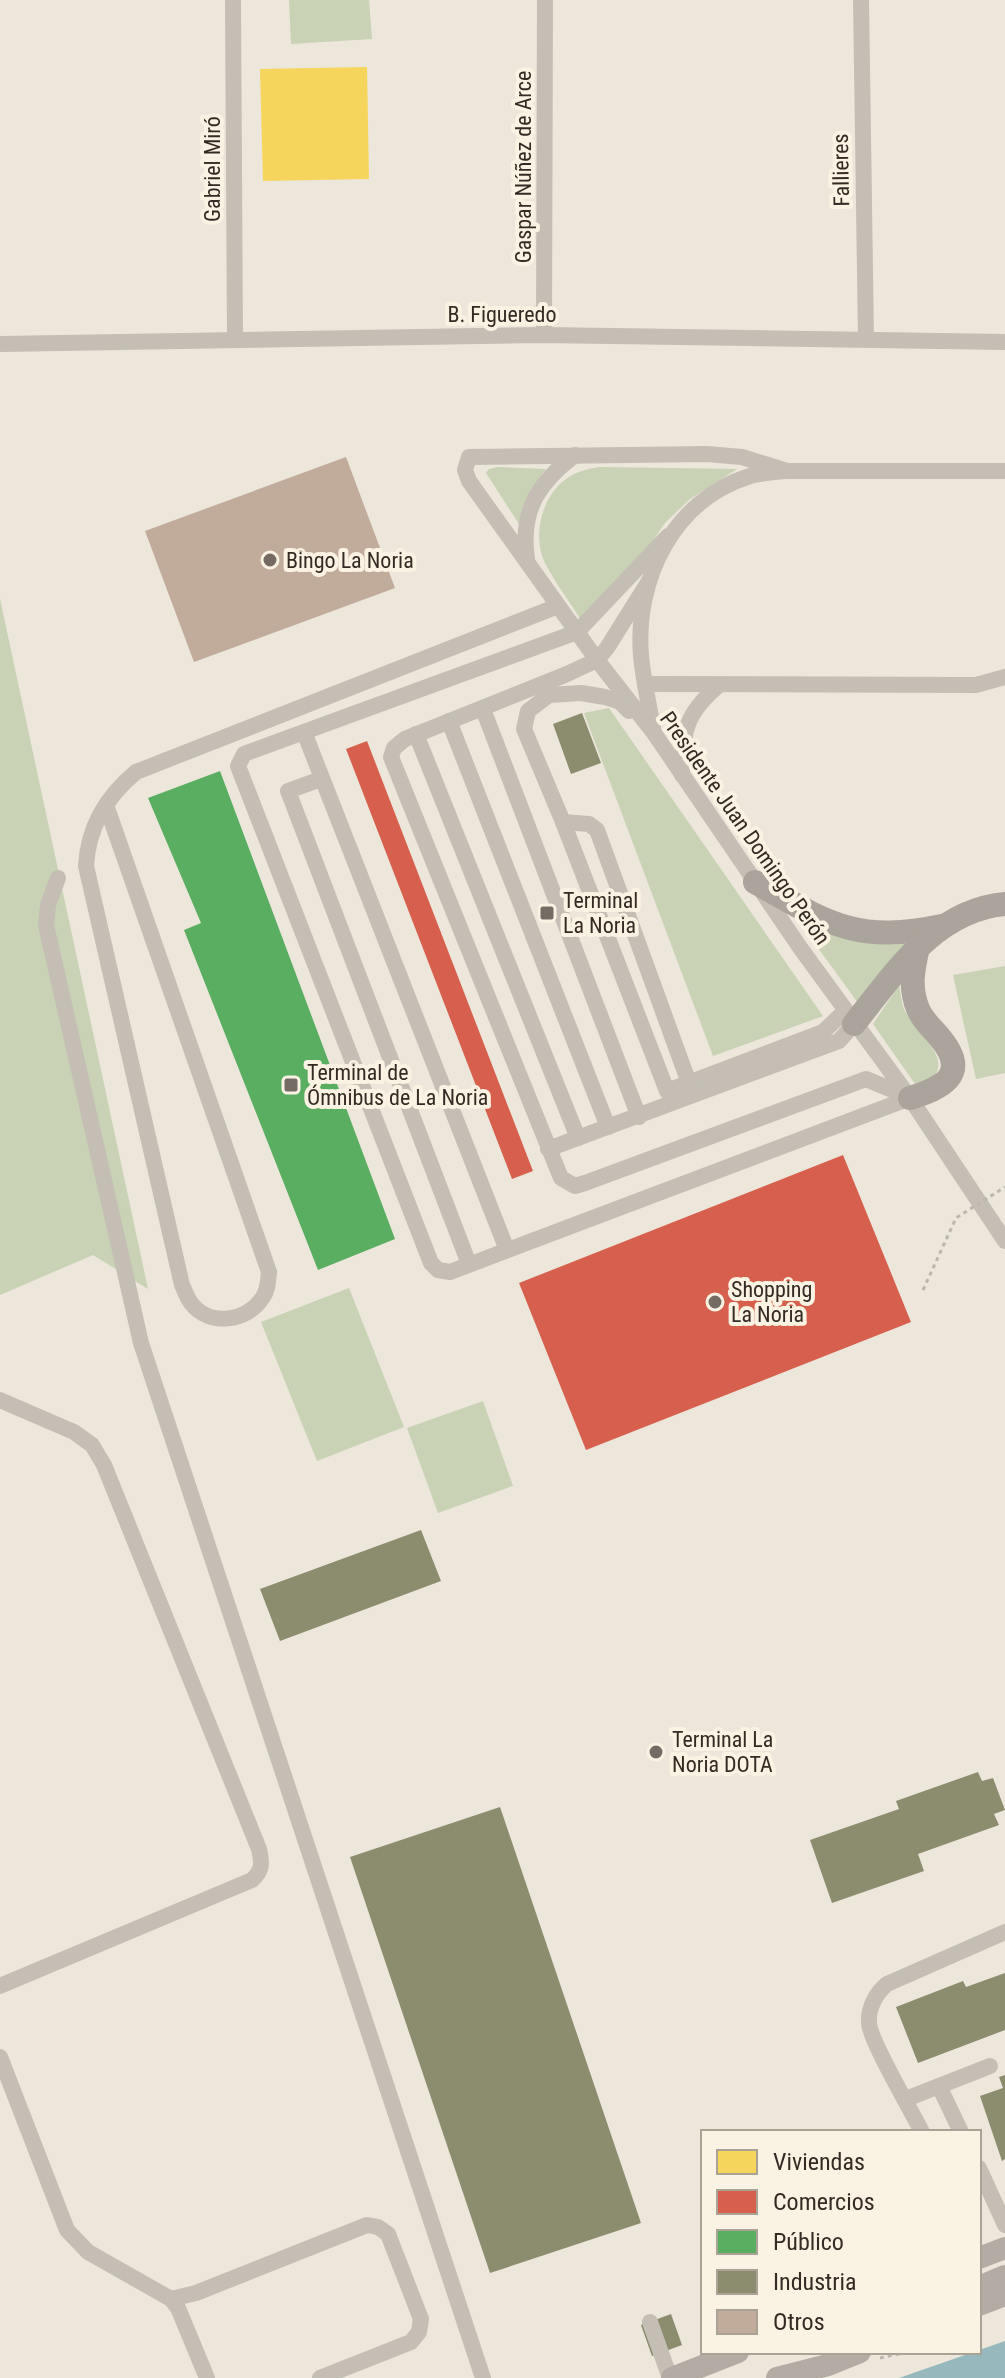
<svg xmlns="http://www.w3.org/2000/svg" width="1005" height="2378" font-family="'Roboto Condensed',sans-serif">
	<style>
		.green { fill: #c9d2b4 }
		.water { fill: #97b9be }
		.homes { fill: #f6d55c }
		.shops { fill: #d6604d }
		.public { fill: #5aae61 }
		.industry { fill: #8c8c6e }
		.building { fill: #c1ac9c }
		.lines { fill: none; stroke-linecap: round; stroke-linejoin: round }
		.path { stroke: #bcb6ae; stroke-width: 3; stroke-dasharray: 4 4; stroke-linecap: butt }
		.minor { stroke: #c4beb5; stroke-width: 16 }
		.major { stroke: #b2aca4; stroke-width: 22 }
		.highway { stroke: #aaa49c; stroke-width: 24 }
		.path-bridge { stroke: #bcb6ae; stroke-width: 3; stroke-dasharray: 4 4; stroke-linecap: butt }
		.poi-dot { fill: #746c64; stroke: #faf2e2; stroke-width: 3 }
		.labels { text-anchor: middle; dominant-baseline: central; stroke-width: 8; stroke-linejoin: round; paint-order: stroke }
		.street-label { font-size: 22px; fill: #342b24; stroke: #faf2e2 }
		.poi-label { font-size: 22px; fill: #342b24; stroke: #faf2e2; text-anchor: start }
	</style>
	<rect width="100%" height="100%" fill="#ece6db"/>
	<g class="green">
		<polygon points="289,0 369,0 372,39 291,44"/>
		<polygon points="498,467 546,469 531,489 519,524 486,473 489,469"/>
		<path d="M599,467L737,469L690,499L665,523L639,561L581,620C569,601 554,581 544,561C532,533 543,493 569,477C578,471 588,469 599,467Z"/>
		<polygon points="0,599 148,1289 93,1255 0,1295"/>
		<polygon points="609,708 823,1016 713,1056 584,713"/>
		<path d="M803,917C839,941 864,945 907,944L861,1007L799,922Z"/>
		<polygon points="1005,966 1005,1073 976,1079 953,975"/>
		<path d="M899,985C901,994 901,1003 905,1011C920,1039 964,1065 918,1088L873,1024Z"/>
		<polygon points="349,1288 404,1427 317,1461 261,1322"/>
		<polygon points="483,1401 513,1486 438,1513 407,1428"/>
	</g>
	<polygon class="water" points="1005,2341 1005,2378 899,2378"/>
	<polygon class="homes" points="367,67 369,179 263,181 260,69"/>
	<g class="shops">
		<polygon points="367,741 533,1171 512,1179 346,749"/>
		<polygon points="843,1155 911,1322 586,1450 519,1283"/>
	</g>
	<polygon class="public" points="220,771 395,1239 318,1270 184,930 201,923 148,798"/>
	<g class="industry">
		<polygon points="582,713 601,763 571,774 553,724"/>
		<polygon points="421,1530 441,1581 280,1641 260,1589"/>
		<polygon points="978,1772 982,1781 993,1778 1005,1810 994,1814 999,1825 918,1854 924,1871 832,1903 810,1840 899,1809 896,1801"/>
		<polygon points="500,1807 641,2223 490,2273 350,1857"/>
		<polygon points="1005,1973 1005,2030 918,2063 896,2007 963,1981 966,1987"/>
		<polygon points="1005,2075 1005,2159 1002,2161 980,2096 1003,2088 999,2077"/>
		<polygon points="671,2314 682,2345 652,2356 641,2325"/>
	</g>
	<polygon class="building" points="346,457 395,588 194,662 145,531"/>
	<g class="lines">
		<polyline class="path" points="880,2358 907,2352"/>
		<g class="minor">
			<polyline points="233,0 235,338"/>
			<polyline points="861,0 866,339"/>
			<polyline points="544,335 545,0"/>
			<polyline points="0,344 544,335 1005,342"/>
			<polyline points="787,471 742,457 707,454 469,457 465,470 469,481 597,660 654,733 801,949 910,1098 1005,1241"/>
			<polyline points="668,536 577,632 244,754 238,766 431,1263 438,1270 450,1272 910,1098"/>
			<path d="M527,559C520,511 538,483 575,455"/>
			<polyline points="649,581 607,648 597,660 567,674 405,739 394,748 391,757 561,1178 575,1186 585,1183 866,1079 907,1096"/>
			<polyline points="645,684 976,685 1005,677"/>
			<polyline points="483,709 639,1117"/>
			<polyline points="629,711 620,702 605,697 581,693 549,695 528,711 524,729 563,822 667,1091 823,1032 845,1011"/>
			<polyline points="449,721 608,1127"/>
			<path d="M653,728C649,704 643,680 641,655C635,579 673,500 750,476C762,473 775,472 787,471H1005"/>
			<polyline points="304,732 507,1250"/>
			<polyline points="416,734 578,1138"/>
			<path d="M682,775C682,733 685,714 718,686"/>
			<polyline points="321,779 288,791 469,1264"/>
			<path d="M106,805L269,1272C268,1281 268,1290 263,1297C248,1322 209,1327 191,1303C187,1298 185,1291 182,1285L86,866C88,827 107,796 136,772L558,606"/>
			<polyline points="563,822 589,824 597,830 689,1083"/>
			<polyline points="58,878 48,905 46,925 141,1343 483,2378"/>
			<polyline points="548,1149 839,1041 854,1024"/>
			<path d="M0,1400L74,1432L92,1445L104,1465L259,1849C262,1863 263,1870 252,1880L0,1986"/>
			<polyline points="0,2057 67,2230 88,2252 171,2299 178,2308 207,2378"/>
			<polyline points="939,2086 961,2132"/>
			<polyline points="906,2099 990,2066"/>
			<path d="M922,2132C911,2110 870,2041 869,2023C868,2008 876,1993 887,1984L1005,1932"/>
			<polyline points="979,2168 1005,2225"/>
			<polyline points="171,2299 196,2293 367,2225 378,2227 388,2234 421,2319 419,2332 411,2342 320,2378"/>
			<polyline points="650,2322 670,2378"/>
		</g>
		<g class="major">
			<polyline points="979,2258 1005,2248"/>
			<polyline points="979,2287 1005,2276"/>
			<polyline points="979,2305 1005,2295"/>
			<polyline points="672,2378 738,2352"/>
			<polyline points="777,2378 828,2365 860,2352"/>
		</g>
		<g class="highway">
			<path d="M755,882C827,923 856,944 942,926"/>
			<path d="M854,1024C894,974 935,910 1005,904"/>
			<path d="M910,1098C942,1088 970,1075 941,1039C933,1029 923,1021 918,1009C909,987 913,969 918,947"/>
		</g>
		<polyline class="path-bridge" points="923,1290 956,1218 1005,1187"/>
	</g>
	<g class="poi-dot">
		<circle cx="270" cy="560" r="8"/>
		<rect x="539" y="905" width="16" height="16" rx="4"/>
		<rect x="283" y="1077" width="16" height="16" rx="4"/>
		<circle cx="715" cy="1302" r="8"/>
		<circle cx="656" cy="1752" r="8"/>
	</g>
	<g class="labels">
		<g class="street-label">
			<text transform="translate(523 167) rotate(-90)">Gaspar Núñez de Arce</text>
			<text transform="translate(212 169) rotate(-90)">Gabriel Miró</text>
			<text transform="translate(841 170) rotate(-91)">Fallieres</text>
			<text x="502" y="314">B. Figueredo</text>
			<text transform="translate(745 828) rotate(55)">Presidente Juan Domingo Perón</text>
		</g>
		<g class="poi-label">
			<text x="286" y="560">Bingo La Noria</text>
			<text x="563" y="900">Terminal<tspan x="563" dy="25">La Noria</tspan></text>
			<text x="307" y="1072">Terminal de<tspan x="307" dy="25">Ómnibus de La Noria</tspan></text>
			<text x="731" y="1289">Shopping<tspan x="731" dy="25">La Noria</tspan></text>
			<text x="672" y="1739">Terminal La<tspan x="672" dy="25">Noria DOTA</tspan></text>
		</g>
	</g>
	<rect x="701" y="2130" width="280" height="224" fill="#faf2e2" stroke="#aba296" stroke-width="2"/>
	<rect x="717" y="2150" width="40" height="24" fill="#f6d55c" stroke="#aba296" stroke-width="2"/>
	<text x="773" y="2170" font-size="24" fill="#342b24">Viviendas</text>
	<rect x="717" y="2190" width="40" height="24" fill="#d6604d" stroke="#aba296" stroke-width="2"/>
	<text x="773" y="2210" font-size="24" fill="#342b24">Comercios</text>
	<rect x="717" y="2230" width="40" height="24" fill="#5aae61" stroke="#aba296" stroke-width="2"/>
	<text x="773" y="2250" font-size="24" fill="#342b24">Público</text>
	<rect x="717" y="2270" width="40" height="24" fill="#8c8c6e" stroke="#aba296" stroke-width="2"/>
	<text x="773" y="2290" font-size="24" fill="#342b24">Industria</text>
	<rect x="717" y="2310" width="40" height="24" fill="#c1ac9c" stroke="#aba296" stroke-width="2"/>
	<text x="773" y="2330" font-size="24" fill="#342b24">Otros</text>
</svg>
